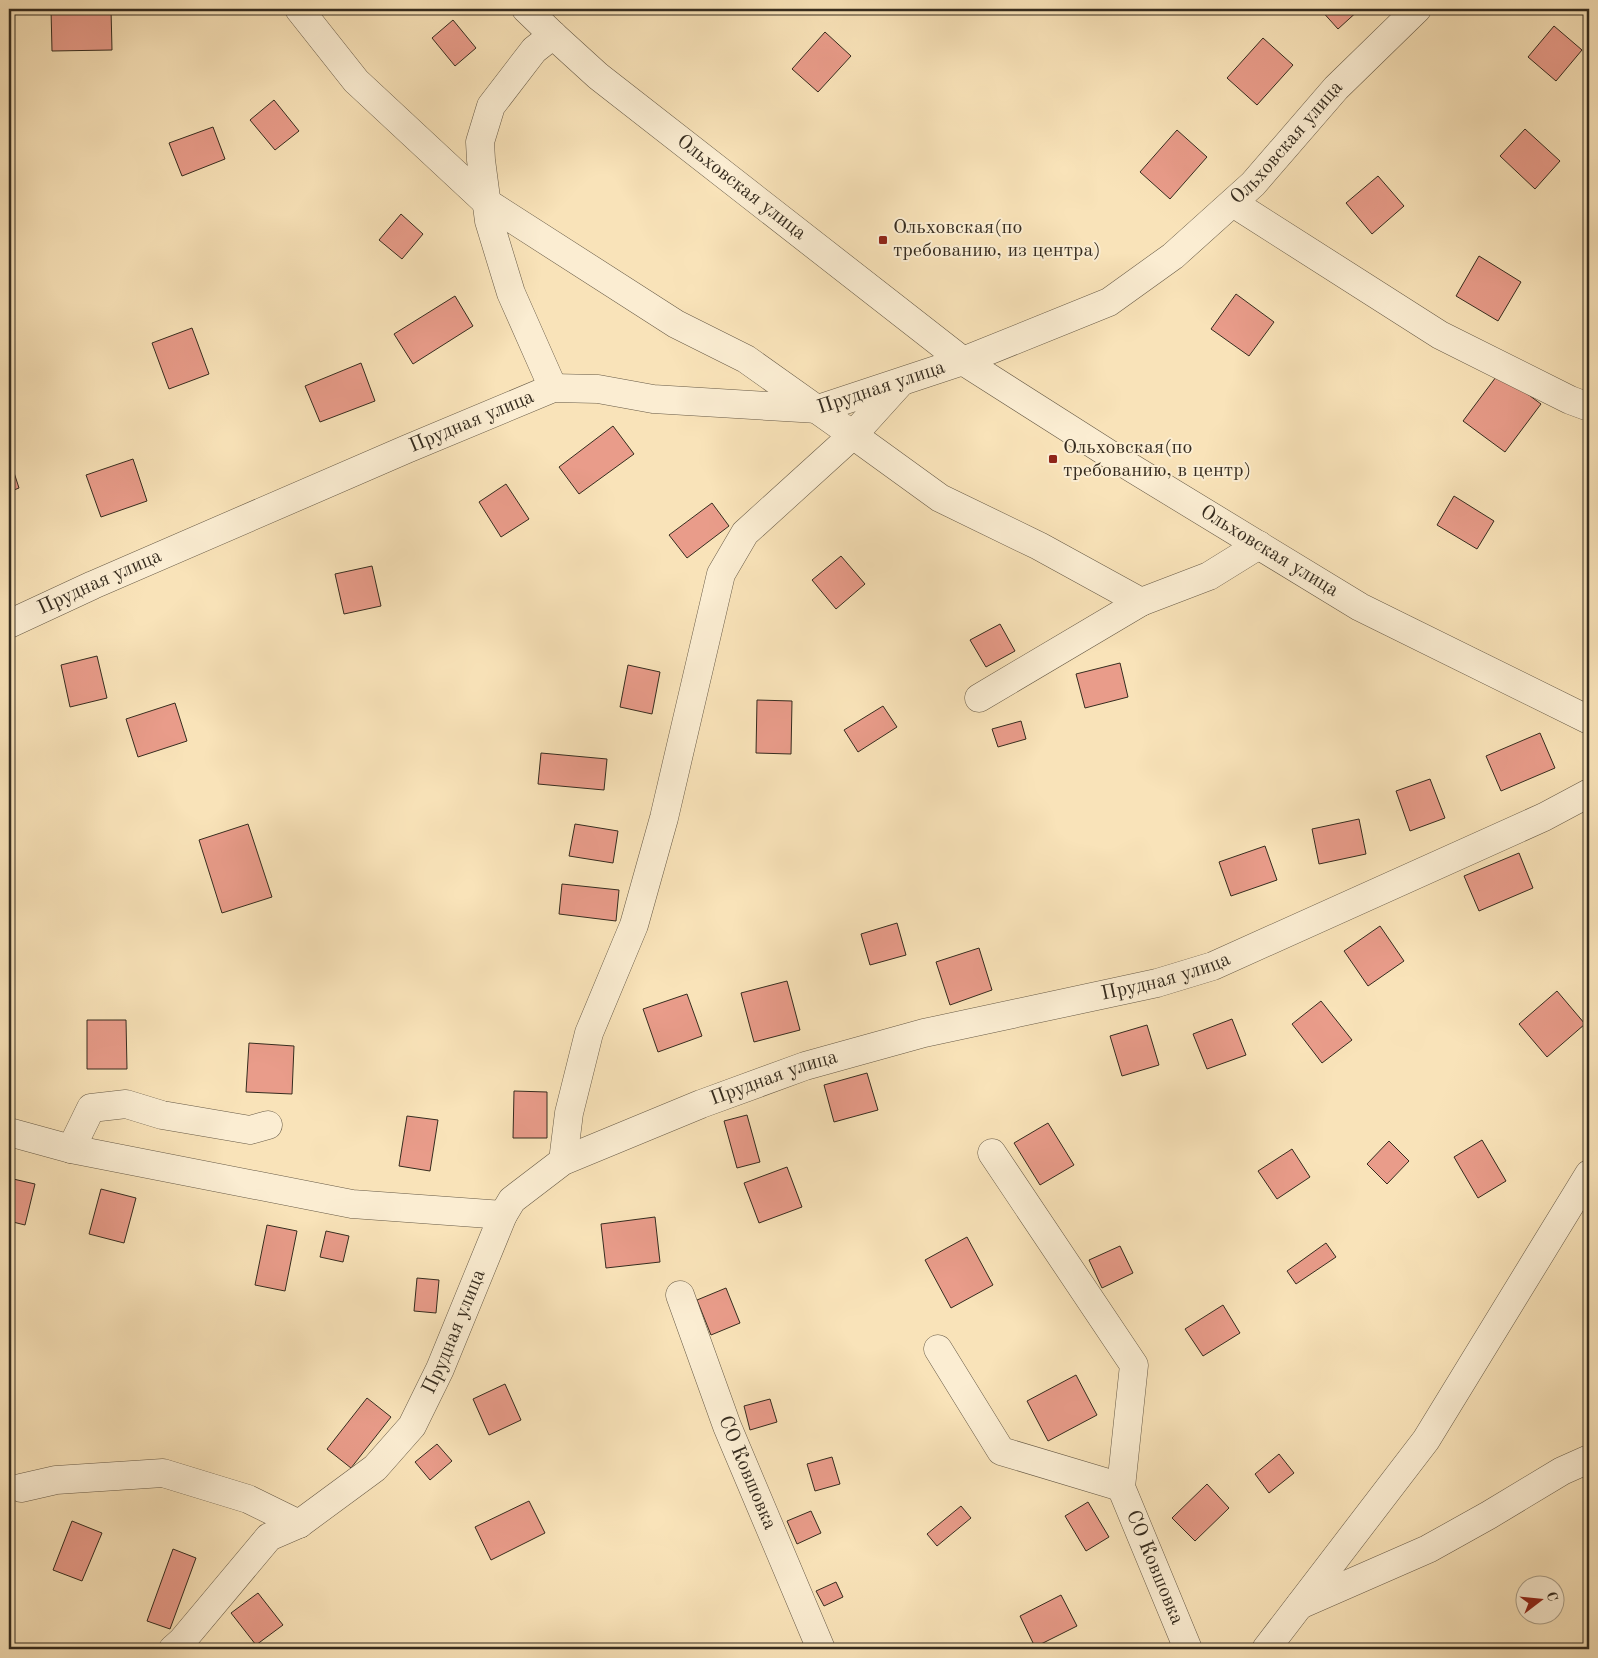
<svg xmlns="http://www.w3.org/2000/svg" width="1598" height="1658" font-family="'Old Standard TT',serif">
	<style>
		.building { fill: #e99c8a; stroke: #362c1f }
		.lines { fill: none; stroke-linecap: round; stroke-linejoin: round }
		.minor-casing { stroke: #675a46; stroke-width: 29 }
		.minor { stroke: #fbedd2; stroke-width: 28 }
		.poi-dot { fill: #8f2418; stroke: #fbedd2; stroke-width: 2 }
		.labels { text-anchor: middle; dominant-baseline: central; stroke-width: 4; stroke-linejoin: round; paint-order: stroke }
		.street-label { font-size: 20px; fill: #362c1f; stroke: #fbedd2 }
		.poi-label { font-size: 20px; fill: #362c1f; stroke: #fbedd2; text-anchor: start }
	</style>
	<rect width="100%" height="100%" fill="#f9e3b9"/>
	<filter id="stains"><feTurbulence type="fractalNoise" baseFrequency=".004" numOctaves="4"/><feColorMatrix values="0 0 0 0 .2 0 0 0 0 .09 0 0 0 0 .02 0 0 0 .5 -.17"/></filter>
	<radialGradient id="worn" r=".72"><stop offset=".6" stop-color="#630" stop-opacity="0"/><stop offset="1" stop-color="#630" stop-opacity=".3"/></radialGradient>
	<g class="building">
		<polygon points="51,9 111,9 112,50 52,51"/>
		<polygon points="1320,9 1360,9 1338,29"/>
		<polygon points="453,20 476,48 455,66 432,38"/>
		<polygon points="1554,26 1582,50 1556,81 1528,57"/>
		<polygon points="825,32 851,56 818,92 792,69"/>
		<polygon points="1263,38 1293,65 1257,105 1227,78"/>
		<polygon points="274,100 299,131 275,150 250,120"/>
		<polygon points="213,127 225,159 182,176 169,143"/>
		<polygon points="1525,129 1560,161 1535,189 1500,156"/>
		<polygon points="1177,130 1207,157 1170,199 1140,172"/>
		<polygon points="1378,176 1404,206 1372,234 1346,203"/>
		<polygon points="401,214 423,234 402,259 379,240"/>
		<polygon points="1479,256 1521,282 1498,321 1456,296"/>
		<polygon points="1236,294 1274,322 1249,356 1211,329"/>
		<polygon points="455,296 473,326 413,364 394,334"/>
		<polygon points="192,328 209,374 169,389 152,343"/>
		<polygon points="361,363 375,401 320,422 305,386"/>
		<polygon points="1499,373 1541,404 1505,452 1463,421"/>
		<polygon points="613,426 634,454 579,494 559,467"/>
		<polygon points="9,457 19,488 9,492"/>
		<polygon points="133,459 147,501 101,517 86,475"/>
		<polygon points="506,484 529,519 501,537 479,502"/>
		<polygon points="1454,496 1494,521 1477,549 1437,525"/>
		<polygon points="712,503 729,526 687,558 669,535"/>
		<polygon points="841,556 865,584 836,609 812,580"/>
		<polygon points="372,566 381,606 344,614 335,574"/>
		<polygon points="1000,624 1015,651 986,667 970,640"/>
		<polygon points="97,656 107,698 70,707 61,665"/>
		<polygon points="1120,663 1128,697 1085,708 1076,674"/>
		<polygon points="628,665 660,672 652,714 620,707"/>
		<polygon points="757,700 792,701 791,754 756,753"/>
		<polygon points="175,703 187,741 138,757 126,719"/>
		<polygon points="883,706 897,727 858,752 844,730"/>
		<polygon points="1021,721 1026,739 998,747 992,729"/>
		<polygon points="1540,733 1555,768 1501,791 1486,756"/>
		<polygon points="541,753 607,759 604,790 538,784"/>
		<polygon points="1430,779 1445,818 1410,831 1396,791"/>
		<polygon points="1359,819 1366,854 1319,864 1312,829"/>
		<polygon points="248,824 272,897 222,913 199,840"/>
		<polygon points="575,824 618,831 613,863 569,856"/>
		<polygon points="1265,846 1277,880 1231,896 1219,862"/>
		<polygon points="1519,853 1533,888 1479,911 1464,876"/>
		<polygon points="562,884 619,890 616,921 559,914"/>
		<polygon points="897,923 906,955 870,965 861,934"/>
		<polygon points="1380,926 1404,961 1368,986 1344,951"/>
		<polygon points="979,948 992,990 950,1005 936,962"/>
		<polygon points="787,981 800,1030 754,1042 741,993"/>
		<polygon points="1557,991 1585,1024 1547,1057 1519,1024"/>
		<polygon points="687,994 702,1036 658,1052 643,1009"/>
		<polygon points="1321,1001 1352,1040 1322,1063 1292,1024"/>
		<polygon points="1232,1019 1246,1055 1207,1069 1193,1034"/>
		<polygon points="87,1020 126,1020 127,1069 87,1069"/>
		<polygon points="1147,1025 1159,1065 1122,1076 1110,1036"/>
		<polygon points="249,1043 294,1046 292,1094 246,1092"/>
		<polygon points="867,1073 878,1110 834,1122 824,1085"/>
		<polygon points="514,1091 547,1092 547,1138 513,1138"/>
		<polygon points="747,1115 760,1162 737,1168 724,1121"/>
		<polygon points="407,1116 438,1120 430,1171 399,1166"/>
		<polygon points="1048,1123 1074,1165 1040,1185 1014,1143"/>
		<polygon points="1482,1140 1506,1181 1478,1198 1454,1157"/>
		<polygon points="1389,1141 1409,1161 1387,1184 1367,1164"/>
		<polygon points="1292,1149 1310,1177 1277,1199 1258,1171"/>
		<polygon points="787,1167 802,1207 759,1223 744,1183"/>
		<polygon points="9,1178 35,1184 25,1225 9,1221"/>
		<polygon points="101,1189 136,1198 124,1243 89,1234"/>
		<polygon points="655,1217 660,1262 606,1268 601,1224"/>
		<polygon points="267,1225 297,1231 285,1291 255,1285"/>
		<polygon points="326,1231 349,1236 343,1262 320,1257"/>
		<polygon points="967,1237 993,1285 951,1308 925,1260"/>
		<polygon points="1326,1243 1336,1257 1296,1284 1287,1271"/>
		<polygon points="1120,1246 1133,1273 1102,1288 1089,1260"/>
		<polygon points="417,1278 439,1280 436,1313 414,1311"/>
		<polygon points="726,1288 740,1323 711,1335 697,1300"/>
		<polygon points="1223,1305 1240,1333 1203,1356 1185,1329"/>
		<polygon points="1076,1375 1097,1415 1048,1441 1027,1401"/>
		<polygon points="505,1384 521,1420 489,1435 473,1399"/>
		<polygon points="367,1398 391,1417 351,1468 327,1449"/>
		<polygon points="770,1399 777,1422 750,1430 744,1406"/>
		<polygon points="437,1444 452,1461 430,1480 415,1462"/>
		<polygon points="1279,1454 1294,1473 1269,1493 1255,1474"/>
		<polygon points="832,1457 840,1484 815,1491 807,1464"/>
		<polygon points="1207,1484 1229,1508 1195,1541 1172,1518"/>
		<polygon points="529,1501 545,1533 491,1560 475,1527"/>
		<polygon points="1088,1502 1109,1537 1086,1551 1065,1516"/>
		<polygon points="961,1506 971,1518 937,1546 927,1534"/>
		<polygon points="811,1511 821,1533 797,1544 787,1521"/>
		<polygon points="72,1521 102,1533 82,1581 53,1570"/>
		<polygon points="173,1549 196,1558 170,1629 147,1621"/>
		<polygon points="836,1582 843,1597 824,1606 816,1591"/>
		<polygon points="258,1593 283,1625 256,1645 231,1613"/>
		<polygon points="1061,1595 1077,1626 1035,1647 1020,1616"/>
	</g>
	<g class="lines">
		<defs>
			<g id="minor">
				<polyline points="299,9 356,81 486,202 676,324 746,359 853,435"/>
				<path id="s1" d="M526,9L553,35L598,76L963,361L1117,459L1360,607L1589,720"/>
				<polyline points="553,35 534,50 491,106 480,142 481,160 489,221 511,293 553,388"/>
				<polyline points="1233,203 1440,335 1570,400 1589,407"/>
				<polyline points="849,434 853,435 940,498 1039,546 1141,602 1209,576 1259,545"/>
				<path id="s2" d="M9,624L93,585L407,449L553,388L598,389L653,399L818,409L963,361L1109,302L1173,256L1253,184L1336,88L1417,9"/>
				<polyline points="979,698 1141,602"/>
				<polyline points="9,1132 71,1149 352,1204 503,1215"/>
				<polyline points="71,1149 91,1108 126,1104 162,1115 250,1130 268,1125"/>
				<path id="s3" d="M992,1153L1134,1365L1121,1487L1188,1649"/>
				<polyline points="563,1161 569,1113 589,1033 634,925 664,818 721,574 745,533 853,435 900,383"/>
				<path id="s4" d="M680,1295L727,1426L821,1649"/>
				<polyline points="938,1349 1001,1451 1121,1487"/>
				<polyline points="21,1488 56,1480 163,1473 248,1499 299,1524"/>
				<polyline points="1300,1605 1428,1549 1489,1515 1562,1471 1589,1459"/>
				<path id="s5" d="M173,1649L182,1641L269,1537L299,1524L375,1468L412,1426L440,1369L503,1215L512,1200L563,1161L701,1104L805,1066L924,1033L1157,983L1213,966L1544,817L1589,793"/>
				<polyline points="1266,1649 1426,1440 1589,1174"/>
			</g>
		</defs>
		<use href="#minor" class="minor-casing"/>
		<use href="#minor" class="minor"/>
	</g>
	<g class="poi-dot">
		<rect x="878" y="235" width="10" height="10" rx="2.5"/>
		<rect x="1048" y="454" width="10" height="10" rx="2.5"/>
	</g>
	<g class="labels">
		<g class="street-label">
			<text stroke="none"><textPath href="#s2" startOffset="1409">Ольховская улица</textPath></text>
			<text stroke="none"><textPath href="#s1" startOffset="280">Ольховская улица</textPath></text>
			<text stroke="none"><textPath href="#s2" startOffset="926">Прудная улица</textPath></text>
			<text stroke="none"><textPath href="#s2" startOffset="505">Прудная улица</textPath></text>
			<text stroke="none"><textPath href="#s1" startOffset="922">Ольховская улица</textPath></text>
			<text stroke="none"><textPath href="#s2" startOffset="100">Прудная улица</textPath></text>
			<text stroke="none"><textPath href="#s5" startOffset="1274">Прудная улица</textPath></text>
			<text stroke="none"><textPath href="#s5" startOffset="869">Прудная улица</textPath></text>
			<text stroke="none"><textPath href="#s5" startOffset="434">Прудная улица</textPath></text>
			<text stroke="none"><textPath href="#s4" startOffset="190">СО Ковшовка</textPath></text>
			<text stroke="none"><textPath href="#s3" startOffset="465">СО Ковшовка</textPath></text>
		</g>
		<g class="poi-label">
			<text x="893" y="228">Ольховская(по<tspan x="893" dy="23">требованию, из центра)</tspan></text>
			<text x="1063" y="448">Ольховская(по<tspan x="1063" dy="23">требованию, в центр)</tspan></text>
		</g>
	</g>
	<rect width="1598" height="1658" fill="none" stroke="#f9e3b9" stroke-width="30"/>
	<rect x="10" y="10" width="1578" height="1638" fill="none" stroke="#362c1f" stroke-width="2.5"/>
	<rect x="15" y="15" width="1568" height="1628" fill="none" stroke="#362c1f"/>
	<g transform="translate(1540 1600) rotate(74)"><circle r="24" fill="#fbedd2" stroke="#aca08a"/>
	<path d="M0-4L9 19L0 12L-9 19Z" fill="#8f2418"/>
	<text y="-8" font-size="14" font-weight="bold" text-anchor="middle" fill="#362c1f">С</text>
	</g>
	<rect width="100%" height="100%" filter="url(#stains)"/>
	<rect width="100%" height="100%" fill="url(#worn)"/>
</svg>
